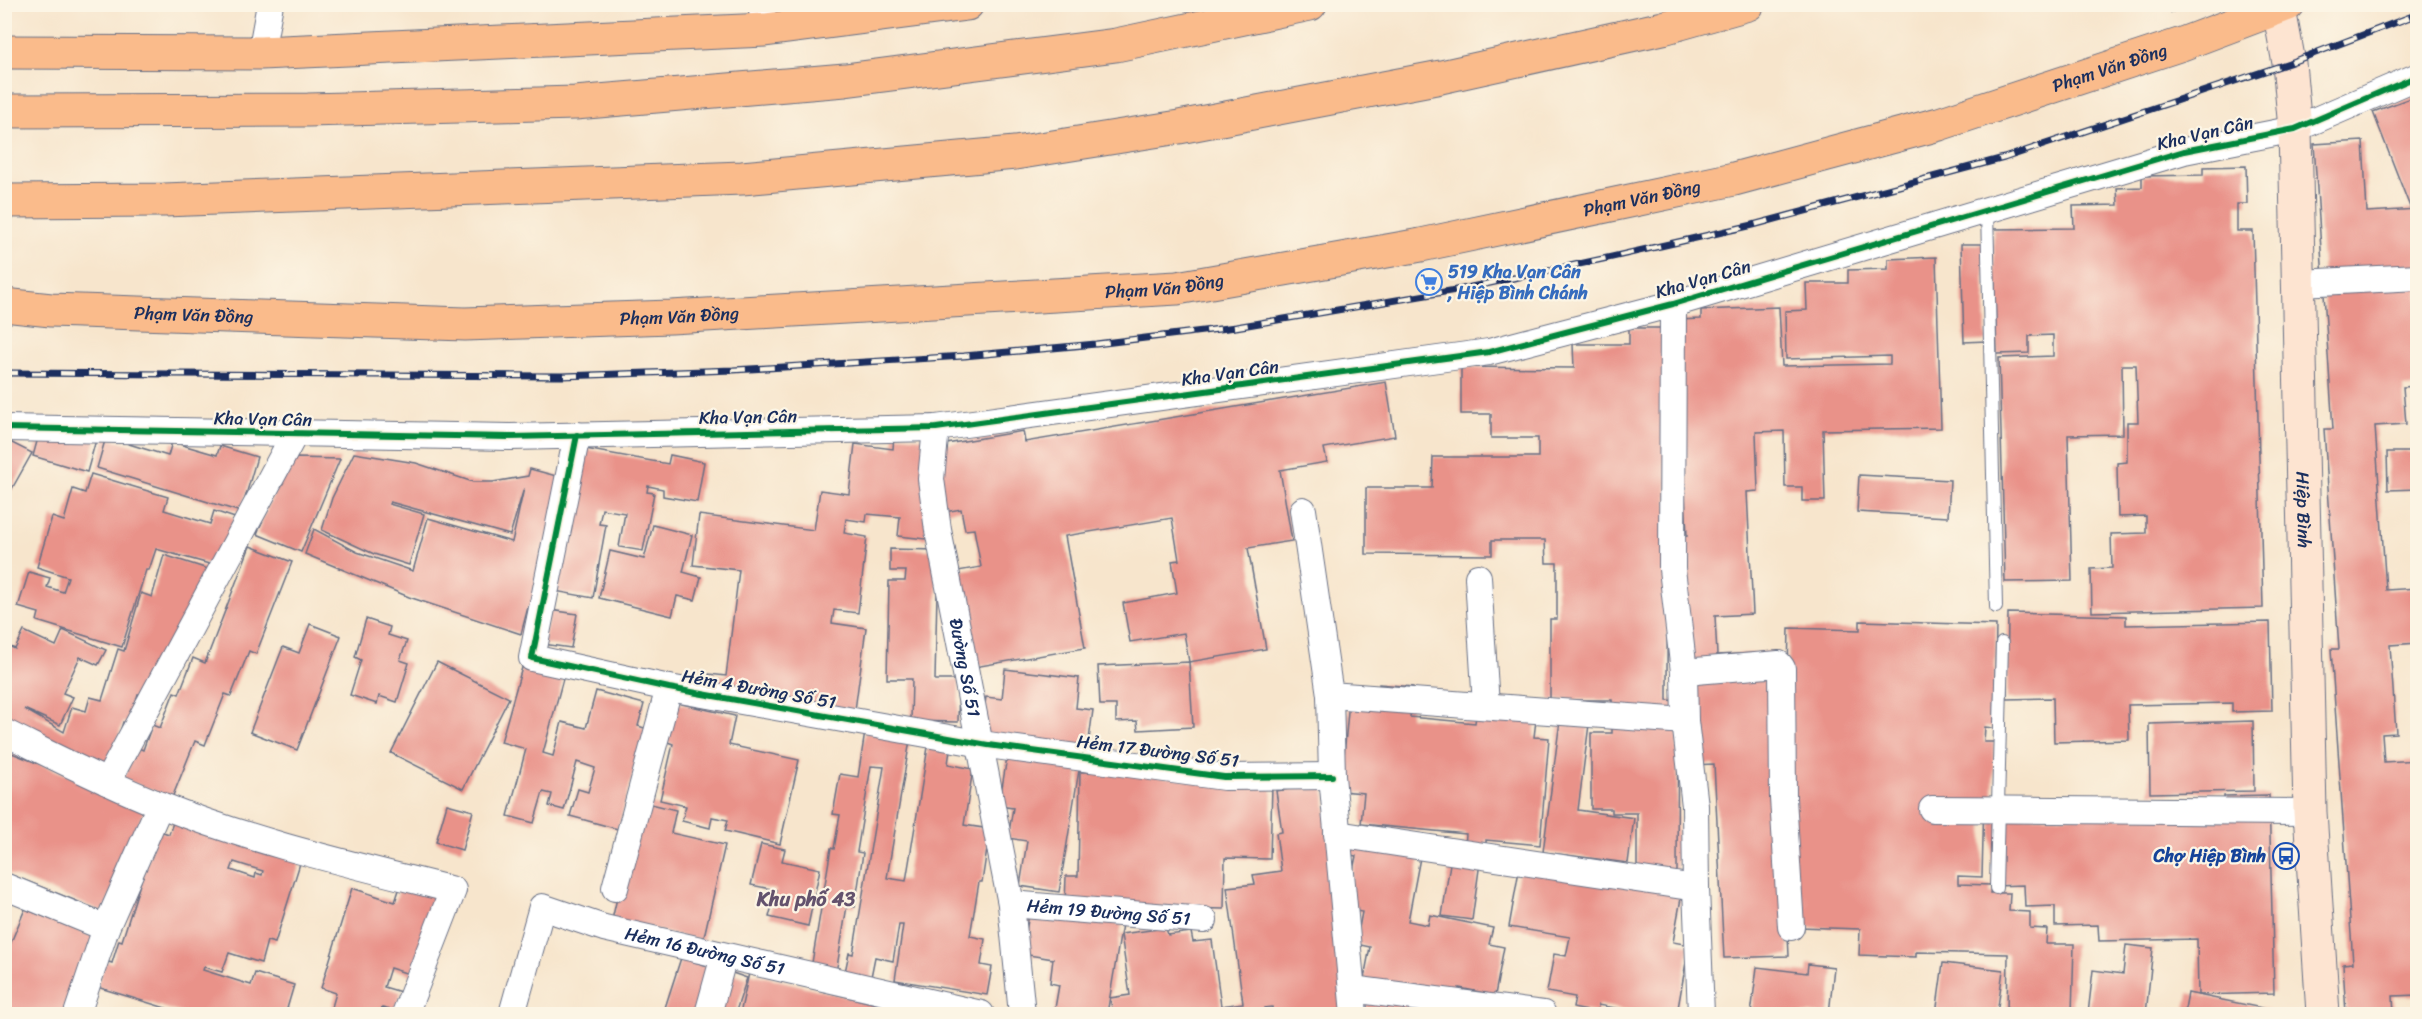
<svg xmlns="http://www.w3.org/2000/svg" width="2422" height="1019" font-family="Sriracha,sans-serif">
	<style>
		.building { fill: #e99289; fill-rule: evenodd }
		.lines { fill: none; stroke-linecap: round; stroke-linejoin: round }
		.service-casing { stroke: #686f84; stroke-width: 14 }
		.minor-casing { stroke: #686f84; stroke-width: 28 }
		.secondary-casing { stroke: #686f84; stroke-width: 35 }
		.primary-casing { stroke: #686f84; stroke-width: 35 }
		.trunk-casing { stroke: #686f84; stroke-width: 35 }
		.path { stroke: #686f84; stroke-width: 4; stroke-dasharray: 4.5 4.5; stroke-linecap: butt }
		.service { stroke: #fff; stroke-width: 12 }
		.minor { stroke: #fff; stroke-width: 26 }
		.secondary { stroke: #fde4d1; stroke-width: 33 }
		.primary { stroke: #fabb8b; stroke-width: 33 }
		.trunk { stroke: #fabb8b; stroke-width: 33 }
		.rail-casing { stroke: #1b2f5e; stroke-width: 7 }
		.rail { stroke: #fcf5e5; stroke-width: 4.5; stroke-dasharray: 14; stroke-linecap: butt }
		.cycleway-casing { stroke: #fcf5e5; stroke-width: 10 }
		.cycleway { stroke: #00873e; stroke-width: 6 }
		.labels { text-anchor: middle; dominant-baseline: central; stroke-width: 4.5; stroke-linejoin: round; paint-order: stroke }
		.street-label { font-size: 18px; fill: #1b2f5e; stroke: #fcf5e5 }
		.shop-label { font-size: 18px; font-weight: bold; fill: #366cbe; stroke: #fcf5e5; text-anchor: start }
		.transit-label { font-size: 18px; font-weight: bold; fill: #164399; stroke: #fcf5e5; text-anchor: end }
		.neighbourhood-label { font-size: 20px; font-weight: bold; fill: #63526d; stroke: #fcf5e5 }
	</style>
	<rect width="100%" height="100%" fill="#fcf5e5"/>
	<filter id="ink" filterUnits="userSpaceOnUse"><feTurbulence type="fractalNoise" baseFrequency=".0167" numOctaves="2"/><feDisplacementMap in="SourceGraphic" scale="12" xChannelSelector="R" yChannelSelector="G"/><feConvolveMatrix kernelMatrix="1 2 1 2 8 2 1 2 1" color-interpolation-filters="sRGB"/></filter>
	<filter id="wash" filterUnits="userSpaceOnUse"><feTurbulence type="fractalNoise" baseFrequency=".008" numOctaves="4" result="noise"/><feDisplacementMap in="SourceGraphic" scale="24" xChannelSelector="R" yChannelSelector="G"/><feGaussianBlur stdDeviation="1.35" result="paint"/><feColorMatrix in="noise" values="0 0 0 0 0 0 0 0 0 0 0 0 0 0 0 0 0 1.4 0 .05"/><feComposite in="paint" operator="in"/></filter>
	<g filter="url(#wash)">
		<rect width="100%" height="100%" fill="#f7e5cc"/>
		<g id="blocks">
			<g class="building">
				<polygon points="2418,95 2418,204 2410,207 2373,112"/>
				<polygon points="2363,141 2367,212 2418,209 2418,386 2403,387 2406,424 2375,426 2386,590 2418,588 2418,643 2390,645 2396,733 2382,734 2384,762 2418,760 2418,995 2393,996 2394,1014 2346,1014 2343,964 2353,963 2331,649 2339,649 2324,429 2333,429 2314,144"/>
				<polygon points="2246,166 2247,204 2237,204 2237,231 2253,231 2263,608 2092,612 2091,569 2112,568 2111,534 2146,533 2146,516 2118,517 2117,463 2127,462 2127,422 2138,422 2136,365 2122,365 2123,434 2068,435 2072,581 2005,582 1999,358 2053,356 2053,335 2029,336 2029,353 1997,354 1993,229 2074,228 2073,206 2118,205 2117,188 2142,187 2142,176 2203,175 2203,167"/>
				<polygon points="1961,244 1984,244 1986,341 1964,342"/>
				<polygon points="1936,257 1941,428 1823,430 1825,501 1802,501 1802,487 1785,487 1784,431 1756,432 1758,491 1747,492 1753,614 1715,616 1717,655 1775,652 1789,956 1724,958 1714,764 1691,765 1680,537 1687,536 1677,320 1701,319 1701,310 1779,307 1782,366 1890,364 1890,356 1786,359 1785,311 1807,310 1806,283 1848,283 1848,270 1888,269 1888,259"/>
				<polygon points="1629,328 1668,328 1667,700 1678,701 1677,872 1637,871 1637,813 1612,813 1612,809 1591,809 1591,733 1612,733 1612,700 1550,700 1550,619 1557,619 1557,563 1546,563 1545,540 1492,540 1492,555 1366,554 1366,488 1432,488 1433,457 1538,457 1538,438 1491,438 1491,414 1461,414 1461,367 1574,368 1573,344 1629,344"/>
				<polygon points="1386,382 1395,436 1324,448 1327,462 1280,470 1292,541 1248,548 1266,649 1189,662 1184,633 1130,642 1123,603 1177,593 1172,561 1179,560 1172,518 1065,536 1085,648 969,668 952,572 981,567 974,529 965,530 961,509 939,513 935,446 1023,431 1025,442"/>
				<polygon points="39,434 96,440 87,472 33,456"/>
				<polygon points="894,435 931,439 931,499 926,539 898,536 900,517 867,514 866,522 846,519 844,533 867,537 858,613 834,610 832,623 866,628 855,710 706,691 709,674 726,676 739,570 693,565 699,515 814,530 820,490 849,494 855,444 893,449"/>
				<polygon points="106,437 168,456 172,442 217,455 220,446 257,457 241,512 97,468"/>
				<polygon points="4,439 32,453 4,503"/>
				<polygon points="580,448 668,464 670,455 704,462 697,502 663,496 663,489 648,486 647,492 654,493 643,551 619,547 625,513 602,509 599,524 606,525 593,598 549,590"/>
				<polygon points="2387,452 2418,452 2418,489 2388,490"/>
				<polygon points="354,453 416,463 473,482 493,482 528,476 530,469 564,478 533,608 528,607 521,634 409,597 305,554 314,529 357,552 413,571 428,518 512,542 524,488 510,535 390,502 389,504 424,514 409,565 374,554 322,530 332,498"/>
				<polygon points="294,458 340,459 301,552 257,534 281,475 286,477"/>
				<polygon points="91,474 168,497 164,510 210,524 214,511 235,518 220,567 156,549 149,570 146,570 122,647 37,621 39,613 18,607 29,572 50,578 47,587 63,592 68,577 37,567 52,517 64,521 73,489 85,493"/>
				<polygon points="1859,475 1950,480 1948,517 1857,512"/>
				<polygon points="653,525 692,535 683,572 701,577 695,600 677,596 672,616 599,598 610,551 644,559"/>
				<polygon points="250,546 292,562 256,654 249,651 231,696 225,694 205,745 195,741 172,798 123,779 136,747 143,750 152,725 160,728 174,692 179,694 193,658 205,663"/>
				<polygon points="890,549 938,550 935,680 959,680 958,722 911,721 912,679 887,679 889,581 905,581 906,571 890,571"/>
				<polygon points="164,555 211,570 146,696 138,694 129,724 123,722 108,770 4,725 4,644 15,649 24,631 56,646 63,630 106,650 98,665 80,657 63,693 73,697 60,725 24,709 64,732 72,707 86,711 90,697 102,700 118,649 124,651 141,593 152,597"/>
				<polygon points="550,610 577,614 571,648 543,644"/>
				<polygon points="2008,613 2126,616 2126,625 2270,622 2272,711 2232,712 2232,703 2128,705 2129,740 2054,742 2053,698 2007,699"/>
				<polygon points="366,619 390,627 388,635 407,641 400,660 409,663 397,702 379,696 377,704 350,695 361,660 355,657"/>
				<polygon points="1860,621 1996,625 1994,728 1985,727 1984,742 1994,742 1993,798 1984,798 1982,877 1958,876 1958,884 1991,885 1990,893 2010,893 2009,911 2030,912 2030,928 2047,929 2046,944 2074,944 2072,1014 2007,1014 2008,954 1916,952 1916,957 1859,955 1860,929 1799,927 1785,802 1789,628 1860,630"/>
				<polygon points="310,624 341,636 297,750 250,732 283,647 299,653"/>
				<polygon points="437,662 509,698 463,789 391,753"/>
				<polygon points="1189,662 1193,727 1138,730 1137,721 1116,722 1116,705 1100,705 1098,666"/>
				<polygon points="523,664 564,675 543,753 553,756 562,722 586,728 596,691 644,704 638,726 654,731 650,746 641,744 618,829 570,816 578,789 588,792 595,768 577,762 564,810 549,806 552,794 543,792 534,823 508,816 526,749 501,742"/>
				<polygon points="1005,669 1079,678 1076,708 1093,710 1088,747 981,734 986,697 1002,699"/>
				<polygon points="1379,684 1413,687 1410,717 1475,723 1477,708 1538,703 1534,737 1549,738 1540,845 1486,840 1486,847 1465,846 1466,834 1361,824 1364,793 1341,791 1349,700 1378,703"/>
				<polygon points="673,702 735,716 729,745 799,760 780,844 725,831 728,820 712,817 710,828 682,821 686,806 660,800 673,744 665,741"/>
				<polygon points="1562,705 1591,709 1578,810 1634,818 1628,863 1543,852"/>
				<polygon points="2253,721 2254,791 2150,793 2149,724"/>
				<polygon points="865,732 910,740 887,878 906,881 928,747 950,750 948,764 973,769 964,825 990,829 982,882 979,882 970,936 985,939 981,965 992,967 987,995 895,980 903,925 899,925 893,961 875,957 870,982 844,977 849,953 853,954 884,767 871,766 857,852 863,853 855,907 847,906 836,973 811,969 831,848 834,849 840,815 833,814 840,774 858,777"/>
				<polygon points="4,750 146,806 104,912 4,872"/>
				<polygon points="1007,757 1080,764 1059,892 1020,886 1027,841 1008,838 1013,808 999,806"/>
				<polygon points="1080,772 1108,772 1272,786 1270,859 1225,858 1224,909 1065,905 1066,876 1078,876"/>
				<polygon points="1324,784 1346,1014 1273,1014 1272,1007 1265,1008 1266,1014 1113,1014 1110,998 1130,995 1121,934 1166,928 1168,935 1191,932 1193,942 1212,940 1221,1006 1243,1003 1227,887 1255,884 1253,875 1281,871 1276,833 1282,832 1276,791"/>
				<polygon points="2269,795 2274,993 2198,995 2197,939 2099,941 2098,925 2055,926 2055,906 2025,907 2024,885 1993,886 1991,816 2224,817 2224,796"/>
				<polygon points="639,801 676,810 671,833 725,845 703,941 612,920"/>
				<polygon points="447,804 473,811 462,850 436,842"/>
				<path d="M175,817L302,857L275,943L267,941L261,963L229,953L222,972L204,967L203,970L251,985L255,973L294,985L286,1012L293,1014H185L97,987L105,961L112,963L119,940L122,941L157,830L169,834ZM234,862L263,871L262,875L256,873L255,878L231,870Z"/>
				<polygon points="1347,833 1422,847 1408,921 1428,925 1430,915 1493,928 1489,944 1504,947 1495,995 1459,988 1457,998 1539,1014 1365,1014 1367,1006 1359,1004 1370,947 1356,944 1362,912 1345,909 1356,856 1342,853"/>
				<polygon points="761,844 785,849 782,861 820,869 808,926 769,917 776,890 751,885"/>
				<polygon points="1522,853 1684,882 1673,942 1689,945 1677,1014 1650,1014 1598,1005 1597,1013 1573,1008 1575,997 1547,992 1554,954 1566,956 1570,937 1509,927"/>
				<polygon points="1451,857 1480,862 1472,920 1442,916"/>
				<polygon points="401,884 437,895 412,975 390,968 384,987 401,992 395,1011 382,1008 380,1014 318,1014 319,1010 330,1014 336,993 321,988 352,888 395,902"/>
				<polygon points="25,909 95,937 64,1014 4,1014 4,959"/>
				<polygon points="1030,909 1122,924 1107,1014 1054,1014 1059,985 1050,983 1053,959 1022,954"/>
				<polygon points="2126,945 2153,948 2146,1014 2088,1014 2093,970 2123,974"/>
				<polygon points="681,958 718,969 703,1014 663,1014"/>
				<polygon points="1943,963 2003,970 1997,1014 1936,1014"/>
				<polygon points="1808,964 1834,967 1829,1014 1751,1014 1757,967 1807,973"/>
				<polygon points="724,970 747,978 735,1014 710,1014"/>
				<polygon points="749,973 917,1014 740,1014"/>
				<polygon points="2188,993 2267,1009 2266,1014 2184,1014"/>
			</g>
		</g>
	</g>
	<g filter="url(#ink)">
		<use href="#blocks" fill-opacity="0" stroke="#686f84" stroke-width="1.5"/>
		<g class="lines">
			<defs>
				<g id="service">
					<polyline points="1987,210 1996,607"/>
					<polyline points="1996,888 2002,643"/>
				</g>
				<g id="minor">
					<polyline points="761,4 765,30"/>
					<polyline points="261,53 270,4"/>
					<polyline points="2300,283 2418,277"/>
					<polyline points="1673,304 1672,569 1684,672 1685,721 1695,806 1696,888 1701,1014"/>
					<polyline points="4,428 510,437 936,428 1489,352 1673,304 2184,151 2295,129 2418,76"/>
					<path id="s1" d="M936,428L931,479L938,530L1011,904L1022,1014"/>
					<polyline points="577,435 532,658 669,688 988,745 1224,777 1332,776"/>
					<polyline points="1303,510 1330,695 1332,776 1354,1014"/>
					<polyline points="1478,577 1486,706"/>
					<polyline points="1684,672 1779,664 1782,668 1783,798 1791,927"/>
					<polyline points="1330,695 1685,721"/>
					<path d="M4,732C55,757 105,783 158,804C253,842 354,865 453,890L405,1014"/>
					<polyline points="107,782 294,435"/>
					<polyline points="1932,809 2310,812"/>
					<polyline points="1337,834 1696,888"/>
					<polyline points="4,886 106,928"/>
					<polyline points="615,888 669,688"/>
					<path id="s2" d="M1011,904L1204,920"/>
					<polyline points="1352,989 1543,1014"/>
					<polyline points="77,1014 106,928 160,805"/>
					<path id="s3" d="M512,1014L542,907L604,928L981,1014"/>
					<polyline points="708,1014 724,956"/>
				</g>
				<g id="secondary">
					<path id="s4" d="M2278,4L2289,63L2295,129L2310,812L2323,1014"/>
				</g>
				<g id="primary">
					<polyline points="4,52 261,53 765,30 967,4"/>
					<path id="s5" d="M4,305L51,310L465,324L671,317L1177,288L1421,245L1734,179L1939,124L2182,44L2288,4"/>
				</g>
				<g id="trunk">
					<polyline points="4,111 308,110 575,103 845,80 1116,45 1310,4"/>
					<polyline points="4,201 164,200 742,178 1015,153 1179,127 1441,77 1663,28 1748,4"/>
				</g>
			</defs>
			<use href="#service" class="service-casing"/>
			<use href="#minor" class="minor-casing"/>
			<use href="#secondary" class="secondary-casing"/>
			<use href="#primary" class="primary-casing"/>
			<use href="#trunk" class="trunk-casing"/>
			<polyline class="path" points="2170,4 2172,13"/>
			<use href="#service" class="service"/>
			<use href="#minor" class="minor"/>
			<use href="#secondary" class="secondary"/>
			<use href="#primary" class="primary"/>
			<use href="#trunk" class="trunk"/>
			<defs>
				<polyline id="rail" points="4,373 562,376 733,370 964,356 1096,344 1236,327 1462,289 1612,257 1753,225 2004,158 2289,63 2418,14"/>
			</defs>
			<use href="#rail" class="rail-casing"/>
			<use href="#rail" class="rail"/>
			<defs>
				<g id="cycleway">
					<polyline points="4,428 510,437 936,428 1489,352 1673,304 2184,151 2295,129 2418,76"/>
					<polyline points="577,435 532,658 669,688 988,745 1224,777 1332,776"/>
				</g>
			</defs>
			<use href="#cycleway" class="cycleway-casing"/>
			<use href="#cycleway" class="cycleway"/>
		</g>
	</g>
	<defs>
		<symbol id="supermarket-ring" viewBox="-11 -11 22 22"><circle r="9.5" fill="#fcf5e5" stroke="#3f7fe0" stroke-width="1.5"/><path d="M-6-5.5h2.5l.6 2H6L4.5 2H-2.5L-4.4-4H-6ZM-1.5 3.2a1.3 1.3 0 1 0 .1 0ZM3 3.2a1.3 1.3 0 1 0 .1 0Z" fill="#3f7fe0"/></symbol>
		<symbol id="bus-ring" viewBox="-11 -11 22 22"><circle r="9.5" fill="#fcf5e5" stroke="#1a4fb4" stroke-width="1.5"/><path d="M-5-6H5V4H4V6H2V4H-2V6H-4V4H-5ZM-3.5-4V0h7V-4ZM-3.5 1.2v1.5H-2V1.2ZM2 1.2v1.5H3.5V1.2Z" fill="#1a4fb4"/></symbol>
	</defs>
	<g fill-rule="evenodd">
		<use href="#supermarket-ring" x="1414" y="267" width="30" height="30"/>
		<use href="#bus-ring" x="2271" y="841" width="30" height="30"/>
	</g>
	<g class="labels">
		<g class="street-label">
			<text stroke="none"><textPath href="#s5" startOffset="2134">Phạm Văn Đồng</textPath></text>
			<text transform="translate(2205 133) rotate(-13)">Kha Vạn Cân</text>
			<text stroke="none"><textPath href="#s5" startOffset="1648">Phạm Văn Đồng</textPath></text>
			<text transform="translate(1703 279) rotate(-16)">Kha Vạn Cân</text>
			<text stroke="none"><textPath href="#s5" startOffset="1162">Phạm Văn Đồng</textPath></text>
			<text stroke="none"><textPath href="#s5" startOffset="190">Phạm Văn Đồng</textPath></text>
			<text stroke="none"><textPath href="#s5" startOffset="676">Phạm Văn Đồng</textPath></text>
			<text transform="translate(1230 373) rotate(-8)">Kha Vạn Cân</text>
			<text transform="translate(748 417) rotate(-1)">Kha Vạn Cân</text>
			<text transform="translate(263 419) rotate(1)">Kha Vạn Cân</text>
			<text stroke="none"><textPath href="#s4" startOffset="507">Hiệp Bình</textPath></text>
			<text stroke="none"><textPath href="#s1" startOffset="243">Đường Số 51</textPath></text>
			<text transform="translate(759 689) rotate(10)">Hẻm 4 Đường Số 51</text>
			<text transform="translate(1158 751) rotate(7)">Hẻm 17 Đường Số 51</text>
			<text stroke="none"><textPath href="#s2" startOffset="98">Hẻm 19 Đường Số 51</textPath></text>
			<text stroke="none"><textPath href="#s3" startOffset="280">Hẻm 16 Đường Số 51</textPath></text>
		</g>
		<g class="shop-label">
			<text x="1448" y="272">519 Kha Vạn Cân<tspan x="1448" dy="21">, Hiệp Bình Chánh</tspan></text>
		</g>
		<g class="transit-label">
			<text x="2266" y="856">Chợ Hiệp Bình</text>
		</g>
		<g class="neighbourhood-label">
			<text x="806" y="899">Khu phố 43</text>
		</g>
	</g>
	<rect width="2422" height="1019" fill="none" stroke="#fcf5e5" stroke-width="24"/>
</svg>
